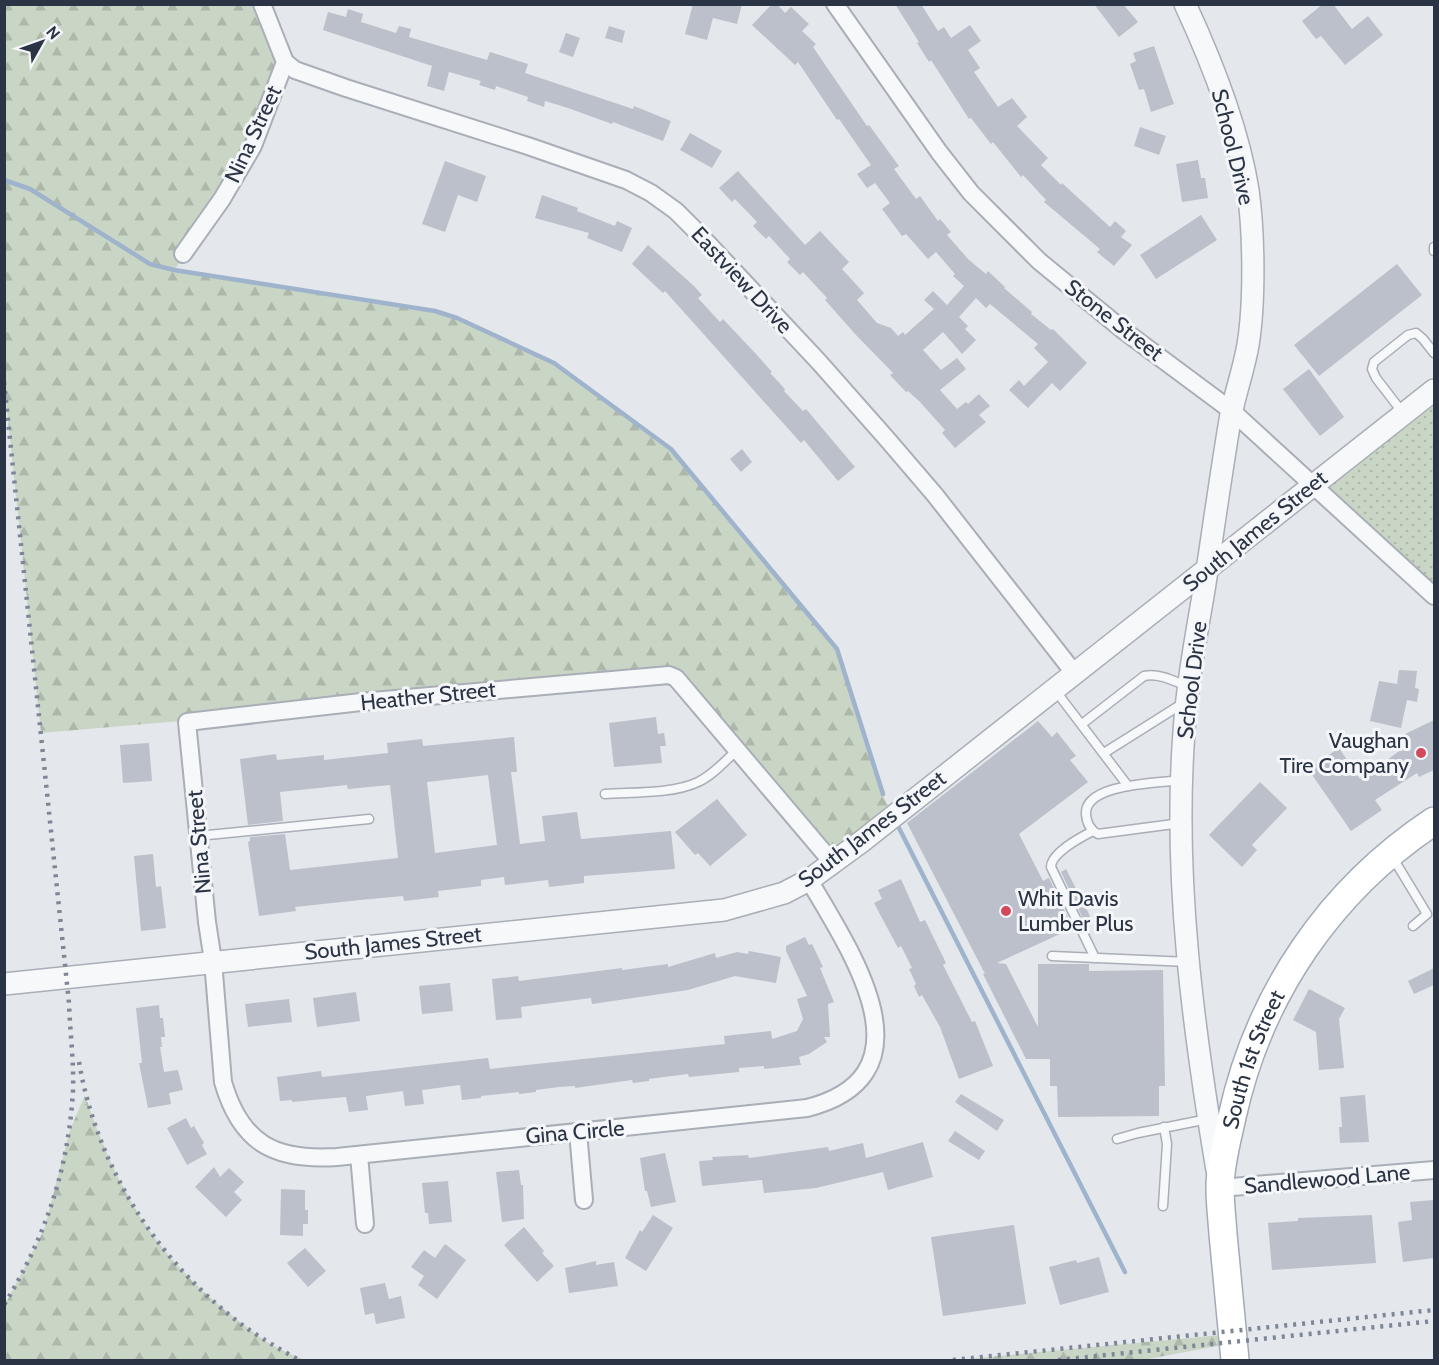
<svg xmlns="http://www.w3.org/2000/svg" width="1439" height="1365" font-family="Cabin,sans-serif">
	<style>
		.grass { fill: url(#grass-dots) }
		.forest { fill: url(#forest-firs) }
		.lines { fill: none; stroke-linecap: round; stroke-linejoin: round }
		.stream { stroke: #9fb4cc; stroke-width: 4.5 }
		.building { fill: #bbc0ca; fill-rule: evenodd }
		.service-casing { stroke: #a9aeb7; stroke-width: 11 }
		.minor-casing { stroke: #a9aeb7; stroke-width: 20 }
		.tertiary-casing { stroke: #a9aeb7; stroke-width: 24 }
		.primary-casing { stroke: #a3abb8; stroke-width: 30 }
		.service { stroke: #f7f8fa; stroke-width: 8 }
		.minor { stroke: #f7f8fa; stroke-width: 16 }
		.tertiary { stroke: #f7f8fa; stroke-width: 21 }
		.primary { stroke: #fff; stroke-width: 27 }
		.rail { stroke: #7d8696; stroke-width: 4.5; stroke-dasharray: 3 6; stroke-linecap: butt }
		.poi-dot { fill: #d1495b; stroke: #f4f6f9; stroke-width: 2 }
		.labels { text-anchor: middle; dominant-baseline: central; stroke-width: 6; stroke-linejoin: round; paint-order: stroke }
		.street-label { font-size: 22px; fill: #2b3445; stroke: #f4f6f9 }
		.poi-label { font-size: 22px; fill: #2b3445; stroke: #f4f6f9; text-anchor: end }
	</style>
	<defs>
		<pattern id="grass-dots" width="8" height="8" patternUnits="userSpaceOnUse" patternTransform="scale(1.5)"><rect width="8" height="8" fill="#c9d6c5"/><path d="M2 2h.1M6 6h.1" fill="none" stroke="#adb8ab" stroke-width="1.8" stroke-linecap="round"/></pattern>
		<pattern id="forest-firs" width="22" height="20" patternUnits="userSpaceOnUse" patternTransform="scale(1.5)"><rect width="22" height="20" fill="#c9d6c5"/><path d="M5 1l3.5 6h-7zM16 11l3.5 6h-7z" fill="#adb8ab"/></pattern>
	</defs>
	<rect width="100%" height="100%" fill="#e4e7ec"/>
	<polygon class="grass" points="1434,390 1434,595 1314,484"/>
	<g class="forest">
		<polygon points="4,5 262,5 285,62 231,186 183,254 175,270 435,311 457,318 554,363 671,449 837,649 881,792 894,817 832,862 676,678 41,733 4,382"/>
		<path d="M85,1095C117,1191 154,1255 235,1318C244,1325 254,1333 264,1340C276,1348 291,1354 304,1360H5V1300L7,1301L44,1230L70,1130Z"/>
		<polygon points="1232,1334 1233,1343 1143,1360 956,1360"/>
	</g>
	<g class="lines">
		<g class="stream">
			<polyline points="4,180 30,189 150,264 174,270 435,311 457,318 554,363 671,449 837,649 883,794"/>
			<polyline points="899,828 1125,1272"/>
		</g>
	</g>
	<g class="building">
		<polygon points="693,4 742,4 737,24 713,18 707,40 685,34"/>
		<polygon points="772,4 777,4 785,13 791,7 809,24 802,31 816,44 813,47 867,126 869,125 899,166 894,169 916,199 920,196 938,221 940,219 951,232 947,235 969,260 986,274 988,271 1005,287 1004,288 1032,312 1031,314 1051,330 1053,329 1087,363 1060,391 1052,383 1028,408 1009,390 1019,380 1024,386 1048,362 1034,348 1038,344 990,304 986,308 976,298 959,317 968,326 965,329 976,340 962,354 943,332 923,350 941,370 957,358 966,369 940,390 957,409 966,402 968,404 979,394 990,406 979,415 986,422 955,448 942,433 945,430 920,402 908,391 906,392 890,375 893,373 856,335 825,300 827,298 803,272 800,275 787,262 790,259 769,236 766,239 753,226 757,222 735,199 732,202 719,188 738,171 805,245 820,231 849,262 842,269 864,293 857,300 877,323 891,328 898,336 903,332 905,335 934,309 924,300 933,291 947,305 964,286 953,276 955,274 936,252 928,259 906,234 902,236 882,209 890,203 875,183 867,188 857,174 871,165 839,119 837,120 798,62 795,65 752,25"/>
		<polygon points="895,4 921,4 938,31 944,27 951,38 970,25 981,41 968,50 980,68 974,72 998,107 1012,98 1027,117 1017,126 1048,158 1041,165 1061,185 1062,183 1110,227 1115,221 1126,231 1121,237 1132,245 1114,266 1097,252 1100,249 1044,202 1046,200 1023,175 1021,177 993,142 991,144 971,118 969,119 931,60 929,62 917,43 919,42"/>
		<polygon points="1094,4 1123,4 1138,22 1119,37"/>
		<polygon points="1323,4 1333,4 1352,29 1368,16 1383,35 1345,65 1321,36 1316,39 1302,21"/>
		<polygon points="348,9 363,14 361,22 396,33 399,26 411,29 409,37 487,60 490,52 528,64 525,73 633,109 634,106 671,121 663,141 613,122 612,124 568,108 545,101 544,107 527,101 528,97 496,86 495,90 479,85 481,81 449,72 444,91 427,86 432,66 323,30 328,12 346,17"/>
		<polygon points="609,26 625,31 622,43 605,38"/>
		<polygon points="566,33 580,38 573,57 559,52"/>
		<polygon points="1154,46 1174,104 1151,112 1144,89 1139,90 1130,64 1136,61 1133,53"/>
		<polygon points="1140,127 1166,136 1159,155 1134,146"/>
		<polygon points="690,133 722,151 712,168 680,150"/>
		<polygon points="1198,160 1201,178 1205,178 1208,198 1182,202 1176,164"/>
		<polygon points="445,161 486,176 477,202 458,195 445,232 422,224"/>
		<polygon points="542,195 578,208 577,211 615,226 617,221 632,228 622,252 587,238 589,233 535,218"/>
		<polygon points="1201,215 1217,240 1156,279 1140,255"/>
		<polygon points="648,245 694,286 702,295 698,298 720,322 723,319 756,354 772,372 770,373 785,389 784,391 803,411 806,409 855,467 838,481 804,440 801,443 665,291 663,293 632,264"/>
		<polygon points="1397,264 1422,295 1319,376 1294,345"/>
		<polygon points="1309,369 1344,417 1320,436 1283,389"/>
		<polygon points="742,449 752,462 741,472 730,459"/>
		<polygon points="1399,670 1417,671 1415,688 1419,689 1417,702 1407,700 1401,728 1370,721 1379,681 1397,684"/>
		<polygon points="656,717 658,734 664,733 666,746 660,746 662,763 614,767 609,723"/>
		<polygon points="1434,720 1434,770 1419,777 1417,773 1375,800 1382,810 1351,831 1308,769 1339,748 1360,779 1405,747 1401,736"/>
		<polygon points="1038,721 1052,737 1057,732 1076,756 1070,760 1088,782 1019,834 1043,881 1049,878 1073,928 997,963 1006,964 1038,1027 1038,964 1089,964 1089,971 1163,970 1165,1086 1159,1086 1159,1116 1058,1117 1057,1086 1050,1086 1050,1059 1026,1059 983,974 985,973 983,970 907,823"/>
		<path d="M514,737L517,772H511L520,844L545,841L542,816L577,812L581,839L671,831L675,869L584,876V883L549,887L548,880L505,885L504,877L481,880V886L438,891L439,897L404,901L403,896L360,900L295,907L296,911L259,916L248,842L250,841V837L285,834L290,870L398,858L390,785L348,789L347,785L280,792L283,821L248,825L240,759L276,754L277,760L324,755V760L388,753L387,743L422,739L423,746ZM488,775L497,845L435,853L427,782Z"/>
		<polygon points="149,743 152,781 123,783 120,745"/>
		<polygon points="1260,782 1287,808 1252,845 1257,850 1242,867 1209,835"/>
		<polygon points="717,799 747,835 710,866 698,853 695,855 675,832"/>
		<polygon points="153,854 156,887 161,886 166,928 141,931 134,856"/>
		<polygon points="1066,869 1092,920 1085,923 1061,872"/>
		<polygon points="901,879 920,922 925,920 946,963 943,965 972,1022 975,1021 993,1066 959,1079 940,1027 922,995 919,997 914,986 916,984 909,969 912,968 901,946 898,948 874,903 882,899 878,890"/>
		<polygon points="805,937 809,945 812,944 823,967 820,968 834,1002 828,1004 830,1037 824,1037 827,1042 809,1054 799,1057 801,1065 764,1069 764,1066 739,1068 739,1072 689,1077 688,1074 649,1079 649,1081 633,1083 632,1080 575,1088 575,1086 559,1087 536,1090 536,1092 519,1094 519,1092 481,1096 481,1098 462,1100 460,1085 422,1090 424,1104 405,1106 403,1091 366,1096 368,1110 349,1112 346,1097 292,1102 292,1100 280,1101 277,1077 321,1071 322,1077 488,1058 490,1069 725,1044 724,1036 771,1031 772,1039 797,1031 803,1019 797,999 807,996 786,951 786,946"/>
		<polygon points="749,951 781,957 776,983 735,976 688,990 592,1004 591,998 521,1007 522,1018 496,1020 492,979 518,976 519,981 622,968 622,970 668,964 668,967 715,953 716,958 737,952 748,954"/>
		<polygon points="1434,968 1434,985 1414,994 1408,981"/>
		<polygon points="450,983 453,1011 422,1014 419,986"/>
		<polygon points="1309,989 1345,1008 1339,1019 1344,1068 1319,1070 1316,1032 1293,1020"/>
		<polygon points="356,992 360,1021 317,1027 313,998"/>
		<polygon points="289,999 292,1022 248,1027 245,1004"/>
		<polygon points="159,1005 160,1018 163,1018 165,1037 161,1037 162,1047 160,1047 164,1072 178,1070 183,1090 169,1093 171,1104 148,1108 139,1063 142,1063 136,1008"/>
		<polygon points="961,1094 1004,1120 997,1131 955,1102"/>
		<polygon points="1365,1095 1369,1142 1340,1143 1339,1127 1342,1127 1340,1097"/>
		<polygon points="186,1118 191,1128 194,1126 204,1143 202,1145 207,1154 187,1165 167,1128"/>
		<polygon points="955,1131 985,1151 979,1160 948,1141"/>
		<polygon points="923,1142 933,1177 888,1190 883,1172 816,1188 764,1193 762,1180 702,1186 699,1161 713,1160 712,1157 748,1155 749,1158 828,1147 829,1151 863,1143 866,1158"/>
		<polygon points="665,1153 676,1202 651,1207 647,1191 645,1191 640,1158"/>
		<polygon points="214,1167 220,1177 229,1168 244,1182 234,1192 242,1200 226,1217 195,1187"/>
		<polygon points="519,1170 521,1185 523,1185 524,1219 502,1222 496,1172"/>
		<polygon points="448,1181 452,1222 429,1224 428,1213 425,1213 422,1183"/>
		<polygon points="281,1189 305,1190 305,1210 308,1210 308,1224 303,1224 303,1236 280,1235"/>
		<polygon points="1434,1200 1434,1258 1403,1262 1398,1222 1412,1220 1410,1202"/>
		<polygon points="653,1215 673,1228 646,1271 625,1258 640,1230 642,1232"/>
		<polygon points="1372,1215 1376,1263 1272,1270 1268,1223 1298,1221 1298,1218"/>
		<polygon points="1014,1225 1026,1304 943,1316 931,1237"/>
		<polygon points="524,1227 544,1251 542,1253 554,1266 537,1282 504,1245"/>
		<polygon points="445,1244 466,1260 437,1299 418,1285 424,1276 411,1267 424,1250 435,1258"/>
		<polygon points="305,1248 326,1271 308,1287 287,1263"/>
		<polygon points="1099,1257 1109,1292 1060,1305 1049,1267 1076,1260 1077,1263"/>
		<polygon points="596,1261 596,1265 614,1262 618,1286 569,1293 565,1268"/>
		<polygon points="385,1283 389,1299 401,1296 405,1318 376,1324 374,1313 365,1315 360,1288"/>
	</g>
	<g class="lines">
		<defs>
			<g id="service">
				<polyline points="1434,247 1434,251"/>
				<polyline points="1403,413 1376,378 1372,369 1374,362 1408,335 1416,333 1423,339 1434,353"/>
				<polyline points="1055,690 1128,786"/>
				<path d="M1082,724L1144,676C1160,673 1174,681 1189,687"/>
				<polyline points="1104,753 1185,702"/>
				<path d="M1181,780C1160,783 1083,783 1086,815C1087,824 1090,830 1098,834L1181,823"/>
				<path d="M605,794C633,792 673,794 698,782C713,775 725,761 737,750"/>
				<path d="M1093,831C1081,837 1051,853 1051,867L1095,958"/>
				<polyline points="198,836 369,819"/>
				<polyline points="1393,858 1427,914 1413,926"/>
				<polyline points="1052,956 1189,962"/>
				<polyline points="1117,1139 1138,1133 1208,1119"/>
				<polyline points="1163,1206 1167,1144 1164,1127"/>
			</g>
			<g id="minor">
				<polyline points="835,4 939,152 971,193 1039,261 1123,330 1232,411 1434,596"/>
				<polyline points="285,62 295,70 346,88 528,146 626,180 651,193 676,211 698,233 819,362 887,439 935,495 1075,674"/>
				<polyline points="183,254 222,199 253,146 285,62 262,4"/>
				<path d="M809,880C849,949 937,1075 807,1108L337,1157C275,1161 241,1144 223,1082L213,961L207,922L187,722L361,702L669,675L676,678L832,862"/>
				<polyline points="578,1132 584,1200"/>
				<polyline points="359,1155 365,1224"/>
				<polyline points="1220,1188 1434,1170"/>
			</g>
			<g id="tertiary">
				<path d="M1185,4C1212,62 1238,128 1248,190C1254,233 1255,302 1248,345C1244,368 1236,391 1231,414C1221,473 1213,532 1204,590C1196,637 1187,685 1184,732C1173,877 1193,1027 1217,1170"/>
				<polyline points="4,984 724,910 784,893 809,880 861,842 1434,390"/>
			</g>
			<g id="primary">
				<path id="s1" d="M1235,1360C1231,1318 1227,1276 1223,1234C1222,1219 1220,1203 1220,1188C1220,1165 1227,1140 1232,1117C1259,994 1330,890 1434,821"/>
			</g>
		</defs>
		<use href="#service" class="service-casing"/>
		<use href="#minor" class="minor-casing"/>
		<use href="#tertiary" class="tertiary-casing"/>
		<use href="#primary" class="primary-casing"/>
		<use href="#service" class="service"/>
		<use href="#minor" class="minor"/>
		<use href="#tertiary" class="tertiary"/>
		<use href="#primary" class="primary"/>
		<g class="rail">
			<path d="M4,382L69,1003C70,1032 74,1062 73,1090C69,1168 45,1238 4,1305"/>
			<path d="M79,1062C97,1167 156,1260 241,1324C259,1337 279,1349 299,1360"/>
			<polyline points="953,1360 1434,1310"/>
			<polyline points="1058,1360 1434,1321"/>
		</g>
	</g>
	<g class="poi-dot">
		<circle cx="1421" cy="753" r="6"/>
		<circle cx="1006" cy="911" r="6"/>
	</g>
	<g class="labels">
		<g class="street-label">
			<text transform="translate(253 134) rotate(-65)">Nina Street</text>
			<text transform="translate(1233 147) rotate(76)">School Drive</text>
			<text transform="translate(742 280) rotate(47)">Eastview Drive</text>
			<text transform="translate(1114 320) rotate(38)">Stone Street</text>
			<text transform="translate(1255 531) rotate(-39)">South James Street</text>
			<text transform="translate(1192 680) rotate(-83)">School Drive</text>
			<text transform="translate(428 696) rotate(-6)">Heather Street</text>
			<text transform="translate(872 829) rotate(-37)">South James Street</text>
			<text transform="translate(199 842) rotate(-95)">Nina Street</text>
			<text transform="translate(393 943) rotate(-6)">South James Street</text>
			<text stroke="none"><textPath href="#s1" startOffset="306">South 1st Street</textPath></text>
			<text transform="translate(575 1132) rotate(-5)">Gina Circle</text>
			<text transform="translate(1327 1179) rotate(-5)">Sandlewood Lane</text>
		</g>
		<g class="poi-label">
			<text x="1409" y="740">Vaughan<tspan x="1409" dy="25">Tire Company</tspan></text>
			<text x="1018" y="898" text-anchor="start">Whit Davis<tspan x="1018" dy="25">Lumber Plus</tspan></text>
		</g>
	</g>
	<rect width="1439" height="1365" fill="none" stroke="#2b3445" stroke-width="12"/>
	<g transform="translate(42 42) rotate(50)" stroke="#f4f6f9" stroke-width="4.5" paint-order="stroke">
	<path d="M0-4.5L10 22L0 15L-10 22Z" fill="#2b3445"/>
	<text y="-9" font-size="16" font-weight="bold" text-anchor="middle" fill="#2b3445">N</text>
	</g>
</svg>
